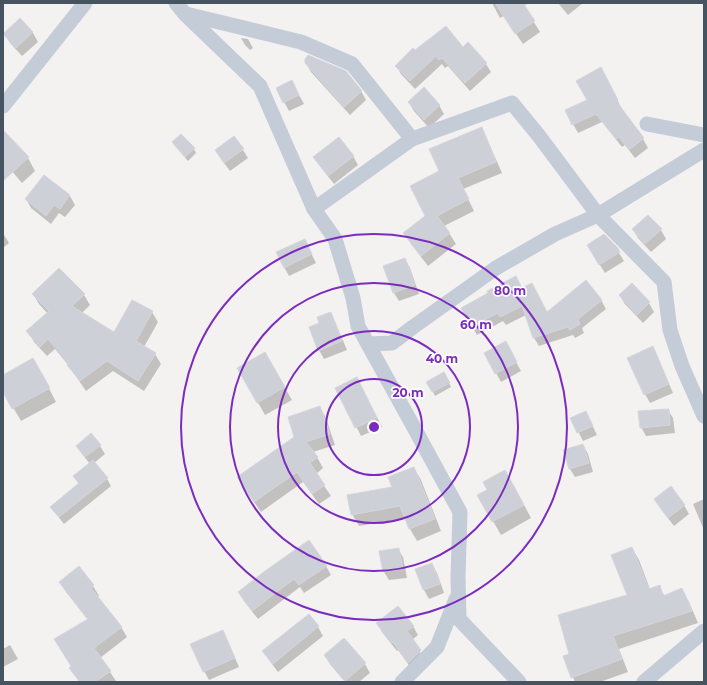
<svg xmlns="http://www.w3.org/2000/svg" width="707" height="685" font-family="Montserrat,sans-serif">
	<style>
		.shadow { fill: #0003 }
		.building { fill: #cdd0d6; stroke: #d5d6dd }
		.lines { fill: none; stroke-linecap: round; stroke-linejoin: round }
		.minor { stroke: #c3ccd7; stroke-width: 15 }
		.ring { fill: none; stroke: #7b2cbf; stroke-width: 2 }
		.centre { fill: #7b2cbf; stroke: #fff; stroke-width: 2 }
		.ring-label { font-size: 12px; text-anchor: middle; font-weight: bold; fill: #7b2cbf; stroke: #fff; stroke-width: 3.5; stroke-linejoin: round; paint-order: stroke }
	</style>
	<rect width="100%" height="100%" fill="#f4f1f1"/>
	<g class="shadow">
		<polygon points="492,3 528,3 524,6 540,32 523,44 504,16 500,18"/>
		<polygon points="558,3 583,3 568,15"/>
		<polygon points="20,20 33,33 38,42 22,56 10,43 5,34"/>
		<polygon points="241,38 248,39 253,48 250,50 245,45"/>
		<polygon points="463,49 486,64 491,72 470,91 448,66 445,68 442,64 415,89 401,74 396,66 415,51"/>
		<polygon points="306,63 361,91 366,100 350,115 311,72"/>
		<polygon points="605,77 622,109 621,110 643,139 648,148 635,158 625,145 622,147 602,122 578,133 566,111 588,100"/>
		<polygon points="292,82 304,104 289,111 284,102"/>
		<polygon points="409,103 439,105 444,114 429,128 414,111"/>
		<polygon points="481,128 487,139 502,173 463,189 474,211 444,226 449,233 456,244 428,266 411,244 404,233 426,216 440,171"/>
		<polygon points="3,138 28,158 35,171 22,183 11,170 3,176"/>
		<polygon points="173,142 194,149 196,153 188,161 175,146"/>
		<polygon points="243,150 248,158 230,171 221,159"/>
		<polygon points="353,156 358,165 334,184 320,166 315,157"/>
		<polygon points="44,176 70,196 75,205 65,217 59,213 51,224 31,208 26,199"/>
		<polygon points="648,216 661,230 666,239 651,252 638,238 633,229"/>
		<polygon points="3,233 9,243 3,248"/>
		<polygon points="616,248 624,261 605,273 593,254"/>
		<polygon points="309,249 316,263 289,276 284,267"/>
		<polygon points="405,259 410,268 419,294 399,301 394,293 385,267"/>
		<polygon points="632,285 649,303 654,312 643,323 625,304 620,296"/>
		<polygon points="522,289 547,313 601,300 606,309 582,328 584,333 575,338 573,335 539,346 534,338 526,315 506,325 503,321 477,335 472,326"/>
		<polygon points="33,294 84,295 90,305 82,313 114,333 152,312 158,322 144,347 155,354 161,364 144,391 113,371 86,391 75,375 70,367 55,349 47,356 34,342 28,331 48,314 39,304"/>
		<polygon points="330,313 335,322 347,350 324,359 319,350 320,323"/>
		<polygon points="652,348 657,356 673,393 650,403 645,394"/>
		<polygon points="510,351 521,371 501,382 496,373"/>
		<polygon points="265,353 292,400 265,415 238,368"/>
		<polygon points="41,373 56,402 21,421 3,390 3,376"/>
		<polygon points="444,373 451,387 435,396 428,382"/>
		<polygon points="357,378 382,427 361,436 337,388"/>
		<polygon points="320,408 326,418 335,445 313,452 317,457 323,468 316,474 331,496 319,504 303,482 261,512 244,488 238,478 295,437"/>
		<polygon points="668,410 673,418 675,433 646,436 641,427"/>
		<polygon points="586,412 597,435 583,441 571,418"/>
		<polygon points="583,445 588,454 593,472 575,477 570,469"/>
		<polygon points="77,446 100,446 105,454 94,463 107,479 111,486 64,524 56,514 51,507 79,485 74,476 90,464 82,454"/>
		<polygon points="414,468 421,480 441,531 417,541 410,529 405,518 359,526 352,514 394,488"/>
		<polygon points="513,484 531,518 501,535 478,495 488,490"/>
		<polygon points="704,499 704,530 693,504"/>
		<polygon points="655,500 684,505 689,514 674,526 660,508"/>
		<polygon points="632,548 639,560 650,589 659,586 665,597 682,589 689,602 698,623 619,649 628,672 600,682 575,682 564,656 570,654 628,596"/>
		<polygon points="398,549 403,557 407,578 389,580 384,572"/>
		<polygon points="432,564 437,573 444,593 429,599 424,590 417,570"/>
		<polygon points="326,566 331,575 304,593 300,587 258,619 244,601 239,592"/>
		<polygon points="79,568 93,586 99,596 97,597 121,627 127,637 100,658 110,672 116,681 115,682 79,682 71,668 88,620 66,592 60,582"/>
		<polygon points="309,615 318,627 323,636 278,672 269,660 264,652"/>
		<polygon points="377,623 413,626 418,635 412,640 425,660 413,671 398,650 397,651 382,632"/>
		<polygon points="344,639 365,664 370,673 359,682 345,682 330,664 325,656"/>
		<polygon points="227,640 239,667 209,680 204,671"/>
		<polygon points="10,645 18,659 3,667 3,649"/>
	</g>
	<g class="building">
		<polygon points="495,3 523,3 535,21 515,34"/>
		<polygon points="20,18 33,32 16,48 3,34"/>
		<polygon points="446,26 463,47 468,42 487,63 465,83 442,58 439,60 436,56 410,81 395,66 413,48 415,50"/>
		<polygon points="308,55 346,71 362,91 344,107 305,63 305,59"/>
		<polygon points="601,67 618,100 616,101 644,138 629,150 619,137 616,139 596,114 572,125 565,110 587,100 576,81"/>
		<polygon points="292,80 299,95 283,103 276,88"/>
		<polygon points="424,87 440,105 424,120 408,102"/>
		<polygon points="482,127 496,162 458,178 469,199 437,216 450,233 421,256 403,233 425,216 410,186 439,171 429,149"/>
		<polygon points="3,130 29,157 3,181"/>
		<polygon points="181,134 195,148 185,157 172,142"/>
		<polygon points="234,136 244,149 224,163 215,150"/>
		<polygon points="339,137 354,156 328,176 313,157"/>
		<polygon points="44,175 70,195 60,209 54,205 46,216 25,199"/>
		<polygon points="648,215 662,229 645,244 632,229"/>
		<polygon points="604,234 617,247 620,252 599,265 587,245"/>
		<polygon points="305,239 312,254 284,268 276,252"/>
		<polygon points="405,258 415,285 393,293 383,266"/>
		<polygon points="59,268 85,294 72,306 114,332 132,300 153,311 136,341 156,353 138,381 107,361 80,381 67,365 69,364 48,339 40,347 26,331 49,311 32,294"/>
		<polygon points="516,276 522,288 532,283 547,312 586,280 602,300 578,319 580,324 570,330 568,327 533,338 522,306 500,317 498,313 471,327 461,308 488,293 487,291"/>
		<polygon points="632,283 650,302 637,315 619,295"/>
		<polygon points="331,312 342,341 318,351 309,327 319,323 317,317"/>
		<polygon points="506,341 517,362 495,374 484,353"/>
		<polygon points="653,346 669,384 644,395 627,358"/>
		<polygon points="265,352 285,387 257,403 237,368"/>
		<polygon points="33,358 50,388 12,409 3,392 3,375"/>
		<polygon points="444,372 450,383 432,392 426,382"/>
		<polygon points="357,377 377,418 355,428 335,388"/>
		<polygon points="320,406 330,434 306,442 318,457 310,463 325,485 312,494 297,472 254,502 237,477 294,437 288,417"/>
		<polygon points="669,409 670,425 640,428 638,411"/>
		<polygon points="586,411 593,426 577,433 570,418"/>
		<polygon points="91,433 101,445 85,457 76,446"/>
		<polygon points="583,444 589,463 569,469 563,450"/>
		<polygon points="93,460 108,478 59,517 50,507 79,483 73,476"/>
		<polygon points="414,467 435,519 409,529 400,506 351,515 347,495 392,487 388,477"/>
		<polygon points="505,470 524,505 492,522 477,495 487,490 483,482"/>
		<polygon points="671,486 685,505 668,518 654,499"/>
		<polygon points="309,540 327,566 299,585 294,579 252,611 238,592 265,571"/>
		<polygon points="632,547 649,589 660,585 663,596 682,588 692,611 613,636 622,659 571,678 563,656 569,654 558,615 627,595 611,555"/>
		<polygon points="399,548 403,569 383,572 379,551"/>
		<polygon points="432,563 440,584 423,590 415,569"/>
		<polygon points="79,566 94,585 91,588 122,627 94,648 111,671 95,682 80,682 69,668 71,666 54,639 88,619 59,582"/>
		<polygon points="398,606 414,626 407,631 421,650 408,663 393,642 392,643 376,623"/>
		<polygon points="309,614 319,626 273,664 262,651"/>
		<polygon points="223,630 235,658 203,672 190,644"/>
		<polygon points="344,638 366,663 345,681 324,655"/>
	</g>
	<g class="lines">
		<g class="minor">
			<polyline points="176,3 185,14 260,86 314,209 335,239 353,298 358,326 417,433 460,512 458,577 459,619 519,682"/>
			<polyline points="186,14 301,42 352,64 412,139"/>
			<polyline points="3,106 85,3"/>
			<polyline points="647,124 704,135"/>
			<polyline points="314,209 412,139 512,103 539,136 598,215 664,282 670,330 682,366 704,416"/>
			<polyline points="368,344 392,343 413,327 496,268 555,234 598,215 704,150"/>
			<polyline points="402,682 437,647 456,599"/>
			<polyline points="644,682 704,631"/>
		</g>
	</g>
	<g class="ring">
		<circle cx="374" cy="427" r="48"/>
		<circle cx="374" cy="427" r="96"/>
		<circle cx="374" cy="427" r="144"/>
		<circle cx="374" cy="427" r="193"/>
	</g>
	<circle cx="374" cy="427" r="6" class="centre"/>
	<g class="ring-label">
		<text x="510" y="295">80 m</text>
		<text x="476" y="329">60 m</text>
		<text x="442" y="363">40 m</text>
		<text x="408" y="397">20 m</text>
	</g>
	<rect width="707" height="685" fill="none" stroke="#465361" stroke-width="8"/>
</svg>
